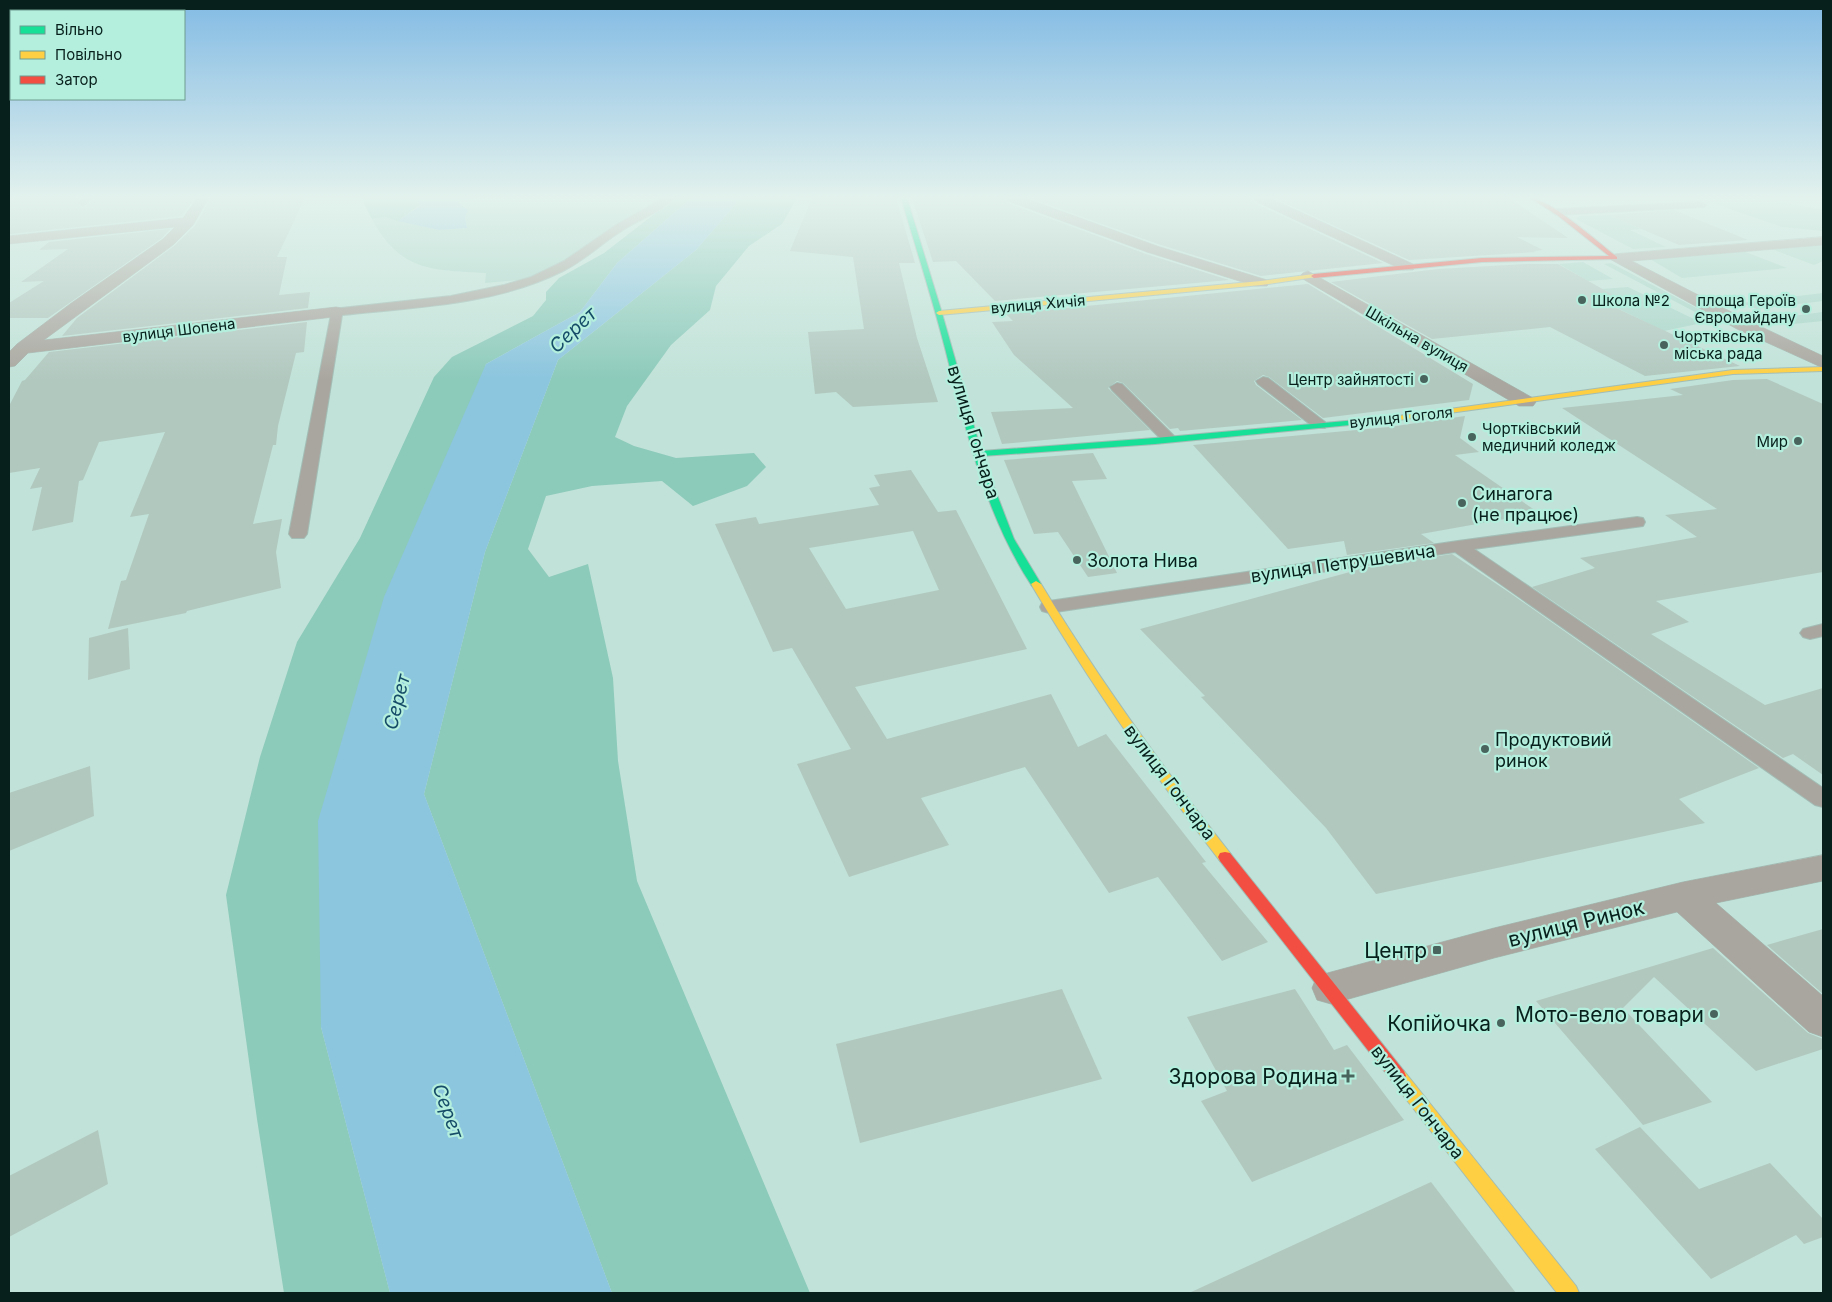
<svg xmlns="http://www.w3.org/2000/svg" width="1832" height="1302" font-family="Inter,sans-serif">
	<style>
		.green { fill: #a9d5c8 }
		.forest { fill: #8ccaba }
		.water { fill: #8bc5de }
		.building { fill: #b1c8bf; fill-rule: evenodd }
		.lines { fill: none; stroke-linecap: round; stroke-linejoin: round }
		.lane-casing { stroke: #a2bdb5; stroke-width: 2 }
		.street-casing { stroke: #a2bdb5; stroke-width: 1 }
		.fast-casing { stroke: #a2bdb5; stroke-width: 2 }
		.slow-casing { stroke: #a2bdb5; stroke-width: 2 }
		.jam-casing { stroke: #a2bdb5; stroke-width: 2 }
		.lane { fill: #a9a69f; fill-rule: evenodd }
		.street { fill: #a9a69f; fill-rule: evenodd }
		.fast { fill: #16e098; fill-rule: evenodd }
		.slow { fill: #ffcf43; fill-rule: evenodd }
		.jam { fill: #f24e42; fill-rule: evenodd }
		.poi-dot { fill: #49645d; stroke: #b4efde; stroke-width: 2 }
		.labels { text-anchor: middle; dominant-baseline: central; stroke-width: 4.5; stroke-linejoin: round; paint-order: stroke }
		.far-poi-label { font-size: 15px; fill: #08201b; stroke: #b4efde; text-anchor: start }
		.far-street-label { font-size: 15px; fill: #08201b; stroke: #b4efde }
		.street-label { font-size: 18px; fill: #08201b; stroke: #b4efde }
		.poi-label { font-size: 18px; fill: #08201b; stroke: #b4efde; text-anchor: start }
		.water-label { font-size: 19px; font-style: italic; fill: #164c68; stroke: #b4efde }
		.near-street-label { font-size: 21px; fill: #08201b; stroke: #b4efde }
		.near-poi-label { font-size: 21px; fill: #08201b; stroke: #b4efde; text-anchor: end }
	</style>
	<rect width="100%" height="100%" fill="#c1e2d8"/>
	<g class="green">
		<path d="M471,198H665L566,261L529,279L485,283L486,273C433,270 400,272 372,219L385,217L439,230L467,228L465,217L466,207L460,204L459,201Z"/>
		<polygon points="1698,198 1763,198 1823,210 1823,231 1782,227"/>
		<polygon points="1609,215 1641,229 1630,230 1666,247 1633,249 1576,219 1579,216"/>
		<polygon points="1823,244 1823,261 1814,265 1769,248"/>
		<polygon points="1743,251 1787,268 1682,278 1650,259"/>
		<polygon points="1583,262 1613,279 1588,281 1559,264"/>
		<polygon points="1611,263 1721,321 1714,322 1604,264"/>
		<polygon points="1628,287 1702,323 1664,331 1613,306 1630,305 1602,289"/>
		<polygon points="1823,293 1823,301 1757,309 1742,303"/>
		<polygon points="1823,312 1823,321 1793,324 1778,318"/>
	</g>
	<g class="forest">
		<polygon points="361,198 420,198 418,201 420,205 398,221 385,217 372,219"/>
		<polygon points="675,198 691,198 617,263 580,312 486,364 321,1027 390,1293 284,1293 257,1119 226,895 260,757 297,642 360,538 434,377 452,357 533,316 546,300 546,292 559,278 604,253"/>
		<polygon points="741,198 797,198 782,224 749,246 716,286 710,310 671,345 627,406 615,437 634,446 676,458 754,453 766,467 747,486 693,506 662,481 592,486 546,496 528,549 549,577 588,564 613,678 618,761 637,881 810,1293 612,1293 424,794 485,552 558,360 696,250"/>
	</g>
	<g class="water">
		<polygon points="420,198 473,198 459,201 460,204 468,210 465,217 467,228 439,230 398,221 420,206 418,201"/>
		<polygon points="691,198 741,198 696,250 558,360 485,552 424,794 612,1293 390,1293 321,1027 318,821 384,597 486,364 580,312 617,263"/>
	</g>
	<g class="building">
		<polygon points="9,198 80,198 76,203 83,208 95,198 195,198 182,216 9,234"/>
		<polygon points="211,198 305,198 277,257 287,257 279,295 310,292 308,308 62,336 77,318 174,246 195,226"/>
		<polygon points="812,198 896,198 915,263 899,263 917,338 938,402 853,407 836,392 815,394 808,332 864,329 853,257 790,251"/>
		<polygon points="912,198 1005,198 1007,203 1146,254 1229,280 995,301 956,261 933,262"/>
		<polygon points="1030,198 1252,198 1254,203 1383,263 1261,276 1158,244"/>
		<polygon points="1274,198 1509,198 1568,238 1517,237 1543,250 1534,251 1536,252 1409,260"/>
		<polygon points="1674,210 1748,240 1679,245 1609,215"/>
		<polygon points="170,229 162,238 48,318 9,318 9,303 44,281 21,282 68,249 39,250 49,242"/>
		<polygon points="1527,264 1558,264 1631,305 1612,306 1740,366 1645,376 1550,327 1432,339 1331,282 1438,269"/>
		<polygon points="1308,284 1473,384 1469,400 1323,418 1269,377 1263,375 1254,381 1256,385 1302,420 1180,431 1178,428 1170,429 1123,383 1117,381 1108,388 1150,430 1002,444 991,412 1073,408 1014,355 992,322 1013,321 1006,314"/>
		<polygon points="307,322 304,352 296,353 278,426 276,445 273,445 253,524 282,519 276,552 281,588 187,611 186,613 108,629 121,581 126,580 149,514 130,517 165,432 99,442 83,480 79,481 73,522 32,531 42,487 30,489 40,468 9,473 9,406 22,381 25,380 49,352"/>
		<polygon points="1767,379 1823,404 1823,572 1656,601 1689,622 1651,634 1765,705 1823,688 1823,775 1793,754 1783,758 1532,587 1595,568 1580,558 1697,537 1665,515 1717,509 1562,408 1683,395 1670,389 1733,380"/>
		<polygon points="1465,416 1460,438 1479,452 1455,455 1539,513 1421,534 1434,543 1347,555 1344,541 1288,549 1193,445 1389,427"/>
		<polygon points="1093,453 1107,479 1072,481 1117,573 1088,577 1058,532 1034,534 1004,460"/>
		<path d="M911,470L938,512L956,510L1027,649L855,687L887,739L1051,694L1078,747L1106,734L1206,862L1202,863L1268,942L1222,961L1158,877L1109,893L1025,767L921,798L949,845L849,877L797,764L851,749L792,648L773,652L715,524L756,517L759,524L879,505L869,488L880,486L874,475ZM913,531L939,590L846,609L809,548Z"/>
		<polygon points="1452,554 1510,593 1759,768 1679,799 1705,823 1376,894 1326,828 1201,697 1205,696 1140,629 1350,572 1350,570"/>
		<polygon points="128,628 130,669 88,680 89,638"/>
		<polygon points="90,766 94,816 9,851 9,793"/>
		<polygon points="1823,929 1823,994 1767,945"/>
		<polygon points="1713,948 1808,1033 1823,1039 1823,1049 1756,1071 1654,977 1623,1008 1712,1102 1643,1125 1536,1001"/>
		<polygon points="1062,989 1102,1079 860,1143 836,1044"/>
		<polygon points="1295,989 1334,1050 1347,1045 1404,1120 1252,1182 1201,1101 1227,1091 1187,1017"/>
		<polygon points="1640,1127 1699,1189 1770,1163 1823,1219 1823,1237 1804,1244 1796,1235 1711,1279 1595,1149"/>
		<polygon points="98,1130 108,1184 9,1237 9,1176"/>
		<polygon points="1431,1182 1516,1293 1189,1293"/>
	</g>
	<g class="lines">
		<defs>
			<g id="lane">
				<polygon points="83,198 93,198 83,206 78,203"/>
				<path d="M663,198H674C661,213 639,219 623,230C602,243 585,260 563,271C495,305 416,307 342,315L307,534L304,538H292L289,534L332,309L451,296L504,285L531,277L564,261L616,225Z"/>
				<polygon points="1701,202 1706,205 1704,207 1556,215 1551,212 1556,209"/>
				<polygon points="1263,377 1268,378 1325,422 1327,425 1325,428 1315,428 1258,384 1256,381"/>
				<polygon points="1117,383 1122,384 1177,439 1174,442 1164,442 1112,390 1110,387"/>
				<polygon points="1637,517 1643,518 1645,522 1643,526 1474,549 1823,788 1823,807 1815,805 1455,552 1049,613 1042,611 1040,607 1042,603 1049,601 1458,541"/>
				<polygon points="1823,624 1823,636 1810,639 1803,637 1800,633 1803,629"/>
			</g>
			<g id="street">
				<polygon points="197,198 209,198 193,225 173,245 44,340 336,307 342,308 344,312 342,316 28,353 15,366 9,367 9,352 17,344 70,304 163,239 175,227 9,244 9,236 183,218"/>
				<polygon points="1007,198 1025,198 1157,246 1267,280 1269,283 1267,286 1255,286 1147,252 1008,201"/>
				<polygon points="1254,198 1270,198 1413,264 1416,267 1413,270 1403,270 1255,201"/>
				<polygon points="1823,237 1823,245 1632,261 1749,321 1823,356 1823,368 1737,329 1608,258 1615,254"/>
				<polygon points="1308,271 1533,398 1536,402 1533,406 1519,406 1303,279 1300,276 1303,273"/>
				<polygon points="1823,855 1823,881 1716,903 1823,996 1823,1037 1809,1032 1677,912 1494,958 1331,1004 1317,1000 1312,988 1317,976 1331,972 1494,928 1683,882"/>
			</g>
			<path id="fast" d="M901,198H907L942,313L981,451L1155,438L1391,417L1395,419L1391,421L1155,444L982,456L1014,539L1041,584L1036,587L1032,586C985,515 966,430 945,348C932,298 916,248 901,198Z"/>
			<g id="slow">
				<polygon points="1314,274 1316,275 1316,277 1261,285 939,315 936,313 939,311 1261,281"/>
				<polygon points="1823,367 1823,371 1733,374 1391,421 1387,419 1391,417 1733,370"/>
				<path d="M1036,581L1041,584C1098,678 1162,767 1230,853L1232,857L1230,861L1225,862L1220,861C1152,772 1088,680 1031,584Z"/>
				<polygon points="1398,1068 1404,1071 1576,1286 1579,1293 1557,1293 1392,1081 1390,1076 1392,1071"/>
			</g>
			<g id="jam">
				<path d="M1530,198C1549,198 1600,244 1617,257V259L1482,262L1314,278L1311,276L1314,274L1482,258L1609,256L1557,215Z"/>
				<polygon points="1225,852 1230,853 1404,1071 1406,1076 1404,1081 1398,1084 1392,1081 1220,861 1218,857 1220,853"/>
			</g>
		</defs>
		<use href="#lane" class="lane-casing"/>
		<use href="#street" class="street-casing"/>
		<use href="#fast" class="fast-casing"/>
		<use href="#slow" class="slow-casing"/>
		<use href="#jam" class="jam-casing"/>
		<use href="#lane" class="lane"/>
		<use href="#street" class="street"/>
		<use href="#fast" class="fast"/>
		<use href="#slow" class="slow"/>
		<use href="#jam" class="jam"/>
	</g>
	<linearGradient id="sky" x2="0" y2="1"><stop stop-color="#83bbe4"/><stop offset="0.52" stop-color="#e3f2ed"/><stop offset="1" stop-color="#e3f2ed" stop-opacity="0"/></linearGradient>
	<rect width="1832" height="380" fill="url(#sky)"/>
	<g class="poi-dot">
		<circle cx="1582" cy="300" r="5"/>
		<circle cx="1806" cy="309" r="5"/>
		<circle cx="1664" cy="345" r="5"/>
		<circle cx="1424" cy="379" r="5"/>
		<circle cx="1472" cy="437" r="5"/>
		<circle cx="1798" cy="441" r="5"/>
		<circle cx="1462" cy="503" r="5"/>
		<circle cx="1077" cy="560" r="5"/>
		<circle cx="1485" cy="749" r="5"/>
		<rect x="1432" y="945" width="10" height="10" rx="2.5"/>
		<circle cx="1714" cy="1014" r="5"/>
		<circle cx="1501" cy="1023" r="5"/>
		<path d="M1345.5 1068.5h5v5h5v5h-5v5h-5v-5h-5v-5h5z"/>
	</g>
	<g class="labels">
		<g class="far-poi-label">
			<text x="1592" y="300">Школа №2</text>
			<text x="1796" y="300" text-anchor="end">площа Героїв<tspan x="1796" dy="17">Євромайдану</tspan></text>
			<text x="1674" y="336">Чортківська<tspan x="1674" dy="17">міська рада</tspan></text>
			<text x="1414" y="379" text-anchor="end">Центр зайнятості</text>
			<text x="1482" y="428">Чортківський<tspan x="1482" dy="17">медичний коледж</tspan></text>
			<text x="1788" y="441" text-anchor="end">Мир</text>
		</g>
		<g class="far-street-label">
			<text transform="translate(1038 304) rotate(-5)">вулиця Хичія</text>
			<text transform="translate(179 330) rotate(-7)">вулиця Шопена</text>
			<text transform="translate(1417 339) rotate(30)">Шкільна вулиця</text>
			<text transform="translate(1401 417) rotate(-6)">вулиця Гоголя</text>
		</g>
		<g class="street-label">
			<text transform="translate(974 432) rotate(73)">вулиця Гончара</text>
			<text transform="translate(1343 563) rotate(-8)">вулиця Петрушевича</text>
			<text transform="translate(1170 782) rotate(53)">вулиця Гончара</text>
			<text transform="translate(1418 1102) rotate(52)">вулиця Гончара</text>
		</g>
		<g class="poi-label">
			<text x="1472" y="493">Синагога<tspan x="1472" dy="21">(не працює)</tspan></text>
			<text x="1087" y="560">Золота Нива</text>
			<text x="1495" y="739">Продуктовий<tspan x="1495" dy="21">ринок</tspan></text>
		</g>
		<g class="water-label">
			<text transform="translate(573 330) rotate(-43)">Серет</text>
			<text transform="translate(397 702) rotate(-76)">Серет</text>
			<text transform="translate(448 1111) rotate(70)">Серет</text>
		</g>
		<g class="near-street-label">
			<text transform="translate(1576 923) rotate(-14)">вулиця Ринок</text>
		</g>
		<g class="near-poi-label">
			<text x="1427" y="950">Центр</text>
			<text x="1704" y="1014">Мото-вело товари</text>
			<text x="1491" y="1023">Копійочка</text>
			<text x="1338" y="1076">Здорова Родина</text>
		</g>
	</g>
	<rect width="1832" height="1302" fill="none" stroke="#08201b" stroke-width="20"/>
	<rect x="10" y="10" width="175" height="90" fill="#b4efde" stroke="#6f9c90"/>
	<rect x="20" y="26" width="25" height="8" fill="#16e098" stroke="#6f9c90"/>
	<text x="55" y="35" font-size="15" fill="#08201b">Вільно</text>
	<rect x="20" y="51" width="25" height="8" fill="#ffcf43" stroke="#6f9c90"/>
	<text x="55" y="60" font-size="15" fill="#08201b">Повільно</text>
	<rect x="20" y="76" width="25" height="8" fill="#f24e42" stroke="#6f9c90"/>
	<text x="55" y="85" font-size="15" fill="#08201b">Затор</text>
</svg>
